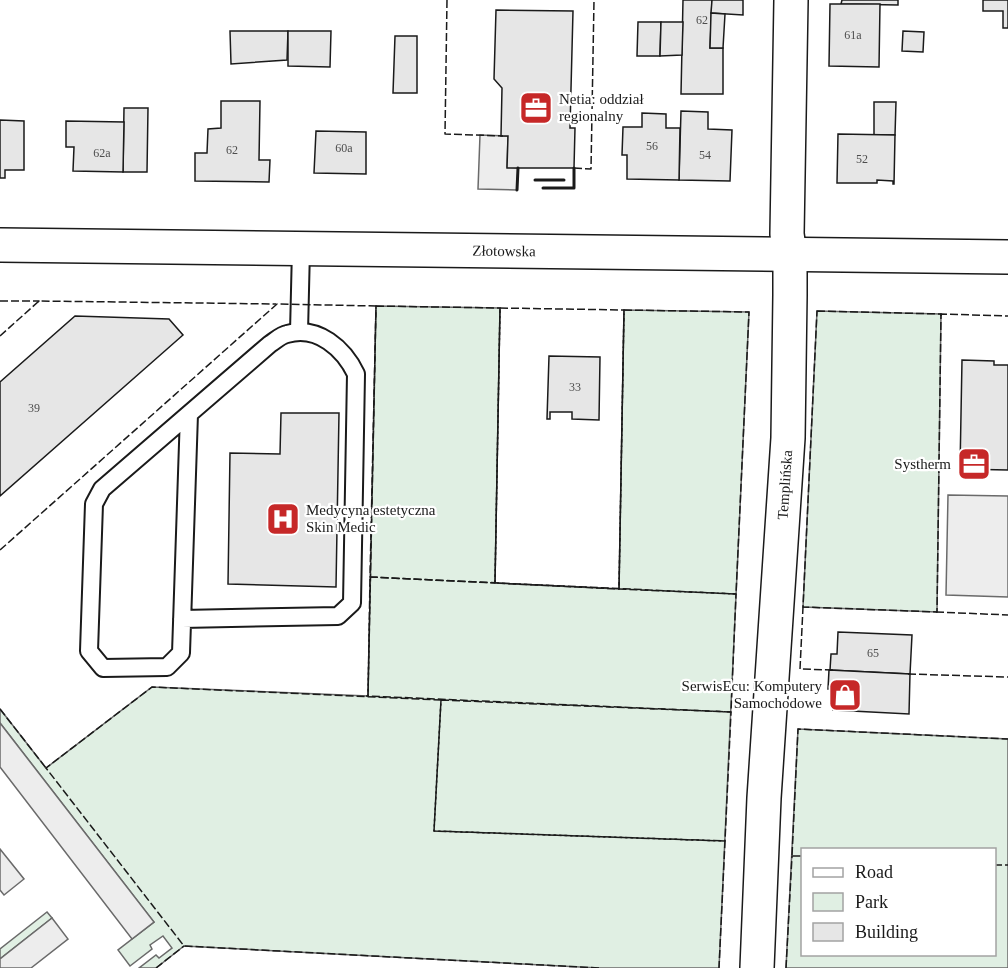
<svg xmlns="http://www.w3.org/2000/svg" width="1008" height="968" font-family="'Times New Roman',serif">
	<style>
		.green { fill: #e0efe3; stroke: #6a6a6a; stroke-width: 1.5; fill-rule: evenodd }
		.parking { fill: #ededed; stroke: #6a6a6a; stroke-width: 1.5 }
		.building { fill: #e6e6e6; stroke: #1a1a1a; stroke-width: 1.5 }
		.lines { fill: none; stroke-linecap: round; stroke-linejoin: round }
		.service-casing { stroke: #1a1a1a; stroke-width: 20 }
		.minor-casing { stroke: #1a1a1a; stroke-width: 36 }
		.tertiary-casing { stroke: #1a1a1a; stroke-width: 36 }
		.service { stroke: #fff; stroke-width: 16 }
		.minor { stroke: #fff; stroke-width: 33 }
		.tertiary { stroke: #fff; stroke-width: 33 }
		.fence { stroke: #1a1a1a; stroke-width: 1.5; stroke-dasharray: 8 3; stroke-linecap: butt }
		.wall { stroke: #1a1a1a; stroke-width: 3 }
		.labels { text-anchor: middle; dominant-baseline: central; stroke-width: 4.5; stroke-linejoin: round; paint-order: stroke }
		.number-label { font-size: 12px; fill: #4d4d4d }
		.poi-label { font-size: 15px; fill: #1a1a1a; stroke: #fff; text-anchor: start }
		.street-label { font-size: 15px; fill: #1a1a1a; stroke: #fff }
	</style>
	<rect width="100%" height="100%" fill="#fff"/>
	<g class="green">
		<polygon points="376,306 500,308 495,583 619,589 624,310 749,312 719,968 599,968 184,946 156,968 139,968 156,955 159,958 172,948 163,936 150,945 152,949 130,966 118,950 154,922 0,723 0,709 46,768 152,687 368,696"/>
		<polygon points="817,311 941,314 937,612 803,607"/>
		<path d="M798,729L1008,739V968H786ZM802,850H994V954H802Z"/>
		<polygon points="47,912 52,918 0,959 0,949"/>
	</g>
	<g class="parking">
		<polygon points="480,135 508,136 507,167 518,168 517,190 478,189"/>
		<polygon points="948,495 1008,496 1008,597 946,595"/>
		<polygon points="0,723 154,922 132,939 0,767"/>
		<polygon points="0,849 24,879 4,895 0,890"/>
		<polygon points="52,918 68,939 31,968 0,968 0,959"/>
	</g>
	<g class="building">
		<polygon points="683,0 712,0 710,48 723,48 723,94 681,94"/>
		<polygon points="712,0 743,0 743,15 711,13"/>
		<polygon points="842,0 898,0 898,5 841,4"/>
		<polygon points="983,0 1008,0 1008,28 1003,28 1003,11 983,11"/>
		<polygon points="830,4 880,4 879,67 829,66"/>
		<polygon points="496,10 573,11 570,128 575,128 574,168 507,168 508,136 501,136 502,88 494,79"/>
		<polygon points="711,13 725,14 723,48 710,48"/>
		<polygon points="638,22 661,22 660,56 637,56"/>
		<polygon points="661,22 683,22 682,55 660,56"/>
		<polygon points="230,31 288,31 287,60 231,64"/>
		<polygon points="288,31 331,31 330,67 288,66"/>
		<polygon points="903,31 924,32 923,52 902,51"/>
		<polygon points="395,36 417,36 417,93 393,93"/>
		<polygon points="221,101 260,101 259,160 270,160 269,182 195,181 195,153 207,153 208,129 221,128"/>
		<polygon points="874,102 896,102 895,135 874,135"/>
		<polygon points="124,108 148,108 147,172 123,172"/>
		<polygon points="681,111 708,112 708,129 732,130 730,181 679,180"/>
		<polygon points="642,113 666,114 666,128 680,128 679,180 627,179 627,155 622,155 623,127 642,127"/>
		<polygon points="0,120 24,121 24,170 5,170 5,178 0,178"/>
		<polygon points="66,121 124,122 123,172 73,171 74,147 66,147"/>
		<polygon points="316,131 366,132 366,174 314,173"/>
		<polygon points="838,134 895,135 894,184 893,184 893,181 877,180 877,183 837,183"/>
		<polygon points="75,316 169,319 183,335 0,496 0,382"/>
		<polygon points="549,356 600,357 599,420 572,419 572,412 550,412 550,419 547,419"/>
		<polygon points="962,360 994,361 994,365 1008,365 1008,470 960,469"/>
		<polygon points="281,413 339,413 336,587 228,584 230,453 280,454"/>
		<polygon points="838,632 912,635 910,674 830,670 831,654 837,654"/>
		<polygon points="829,670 910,674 909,714 833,710 834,689 828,689"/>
	</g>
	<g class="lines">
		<defs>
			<g id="service">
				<polyline points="299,332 301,249"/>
				<path d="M182,619L338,616L352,603L356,374C344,349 318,325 287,334C281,335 275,341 270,344L102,489L94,504L89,651L103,668L167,667L181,653L189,414"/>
			</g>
			<g id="minor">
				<path id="s1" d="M757,968L764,798L788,438L790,295V255L787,234L791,0"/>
			</g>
			<g id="tertiary">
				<path id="s2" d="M0,245L1008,257"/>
			</g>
		</defs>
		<use href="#service" class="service-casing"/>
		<use href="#minor" class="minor-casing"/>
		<use href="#tertiary" class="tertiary-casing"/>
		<use href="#service" class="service"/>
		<use href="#minor" class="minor"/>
		<use href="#tertiary" class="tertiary"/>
		<g class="fence">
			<polyline points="447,0 445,134 503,136"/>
			<polyline points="574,168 591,169 594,0"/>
			<polyline points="0,301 39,301 38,302"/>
			<polygon points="376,306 500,308 495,583 370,577"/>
			<polygon points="500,308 624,310 619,589 495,583"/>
			<polygon points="624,310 749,312 736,594 619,589"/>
			<polygon points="817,311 941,314 937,612 803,607"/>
			<polyline points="941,316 941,314 1008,316"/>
			<polyline points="0,336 39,301 276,304"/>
			<polyline points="0,550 277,304 376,306 368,696 366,696"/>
			<polygon points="370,577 736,594 731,712 368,696"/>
			<polyline points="804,607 803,607 800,669 833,670"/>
			<polyline points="936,612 1008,615"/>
			<polyline points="908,674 1008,677"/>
			<polygon points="441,700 731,712 725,841 434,831"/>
			<polyline points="0,709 46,768 48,767"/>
			<polyline points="802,856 792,856 798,729 1008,739"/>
			<polyline points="994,865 1008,865"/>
			<polyline points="156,968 184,946"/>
			<polyline points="599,968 184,946 46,768 152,687 441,700 434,831 725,841 719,968"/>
			<polyline points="786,968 792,856 794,856"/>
		</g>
		<g class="wall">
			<polyline points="535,180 564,180"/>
			<polyline points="543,188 574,188 574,168"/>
			<polyline points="517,190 518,168"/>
		</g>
	</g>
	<defs>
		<symbol id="office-square" viewBox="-11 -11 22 22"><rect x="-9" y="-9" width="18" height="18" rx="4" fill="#c62828" stroke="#fff"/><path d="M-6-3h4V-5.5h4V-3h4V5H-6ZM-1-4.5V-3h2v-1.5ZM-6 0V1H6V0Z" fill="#fff"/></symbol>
		<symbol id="hospital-square" viewBox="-11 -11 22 22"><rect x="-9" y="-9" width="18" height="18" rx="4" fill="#c62828" stroke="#fff"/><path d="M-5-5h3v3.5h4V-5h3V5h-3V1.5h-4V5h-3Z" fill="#fff"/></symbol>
		<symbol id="shop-square" viewBox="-11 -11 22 22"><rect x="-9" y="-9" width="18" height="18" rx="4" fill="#c62828" stroke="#fff"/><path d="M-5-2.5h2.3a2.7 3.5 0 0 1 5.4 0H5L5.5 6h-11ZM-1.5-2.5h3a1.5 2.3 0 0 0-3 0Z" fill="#fff"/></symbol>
	</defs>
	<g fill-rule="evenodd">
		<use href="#office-square" x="517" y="89" width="38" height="38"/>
		<use href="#office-square" x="955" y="445" width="38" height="38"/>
		<use href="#hospital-square" x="264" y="500" width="38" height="38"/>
		<use href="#shop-square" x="826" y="676" width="38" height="38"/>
	</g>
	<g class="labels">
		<g class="number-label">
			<text x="702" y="20">62</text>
			<text x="853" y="35">61a</text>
			<text x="652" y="146">56</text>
			<text x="344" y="148">60a</text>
			<text x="232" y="150">62</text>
			<text x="102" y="153">62a</text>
			<text x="705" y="155">54</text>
			<text x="862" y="159">52</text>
			<text x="575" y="387">33</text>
			<text x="34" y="408">39</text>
			<text x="873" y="653">65</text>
		</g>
		<g class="poi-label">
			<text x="559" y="99">Netia: oddział<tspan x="559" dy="17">regionalny</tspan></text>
			<text x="951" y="464" text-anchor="end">Systherm</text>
			<text x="306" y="510">Medycyna estetyczna<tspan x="306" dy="17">Skin Medic</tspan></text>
			<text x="822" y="686" text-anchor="end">SerwisEcu: Komputery<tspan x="822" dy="17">Samochodowe</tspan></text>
		</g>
		<g class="street-label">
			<text stroke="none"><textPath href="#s2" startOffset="504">Złotowska</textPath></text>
			<text stroke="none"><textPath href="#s1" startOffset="484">Templińska</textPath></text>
		</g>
	</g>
	<rect x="801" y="848" width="195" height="108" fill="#ffffff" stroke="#a3a3a3" stroke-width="1.5"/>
	<rect x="813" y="868" width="30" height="9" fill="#ffffff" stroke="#a3a3a3" stroke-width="1.5"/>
	<text x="855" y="878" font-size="18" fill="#1a1a1a">Road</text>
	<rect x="813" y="893" width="30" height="18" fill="#e0efe3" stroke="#a3a3a3" stroke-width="1.5"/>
	<text x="855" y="908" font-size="18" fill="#1a1a1a">Park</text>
	<rect x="813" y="923" width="30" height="18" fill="#e6e6e6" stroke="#a3a3a3" stroke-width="1.5"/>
	<text x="855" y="938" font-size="18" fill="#1a1a1a">Building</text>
</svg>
